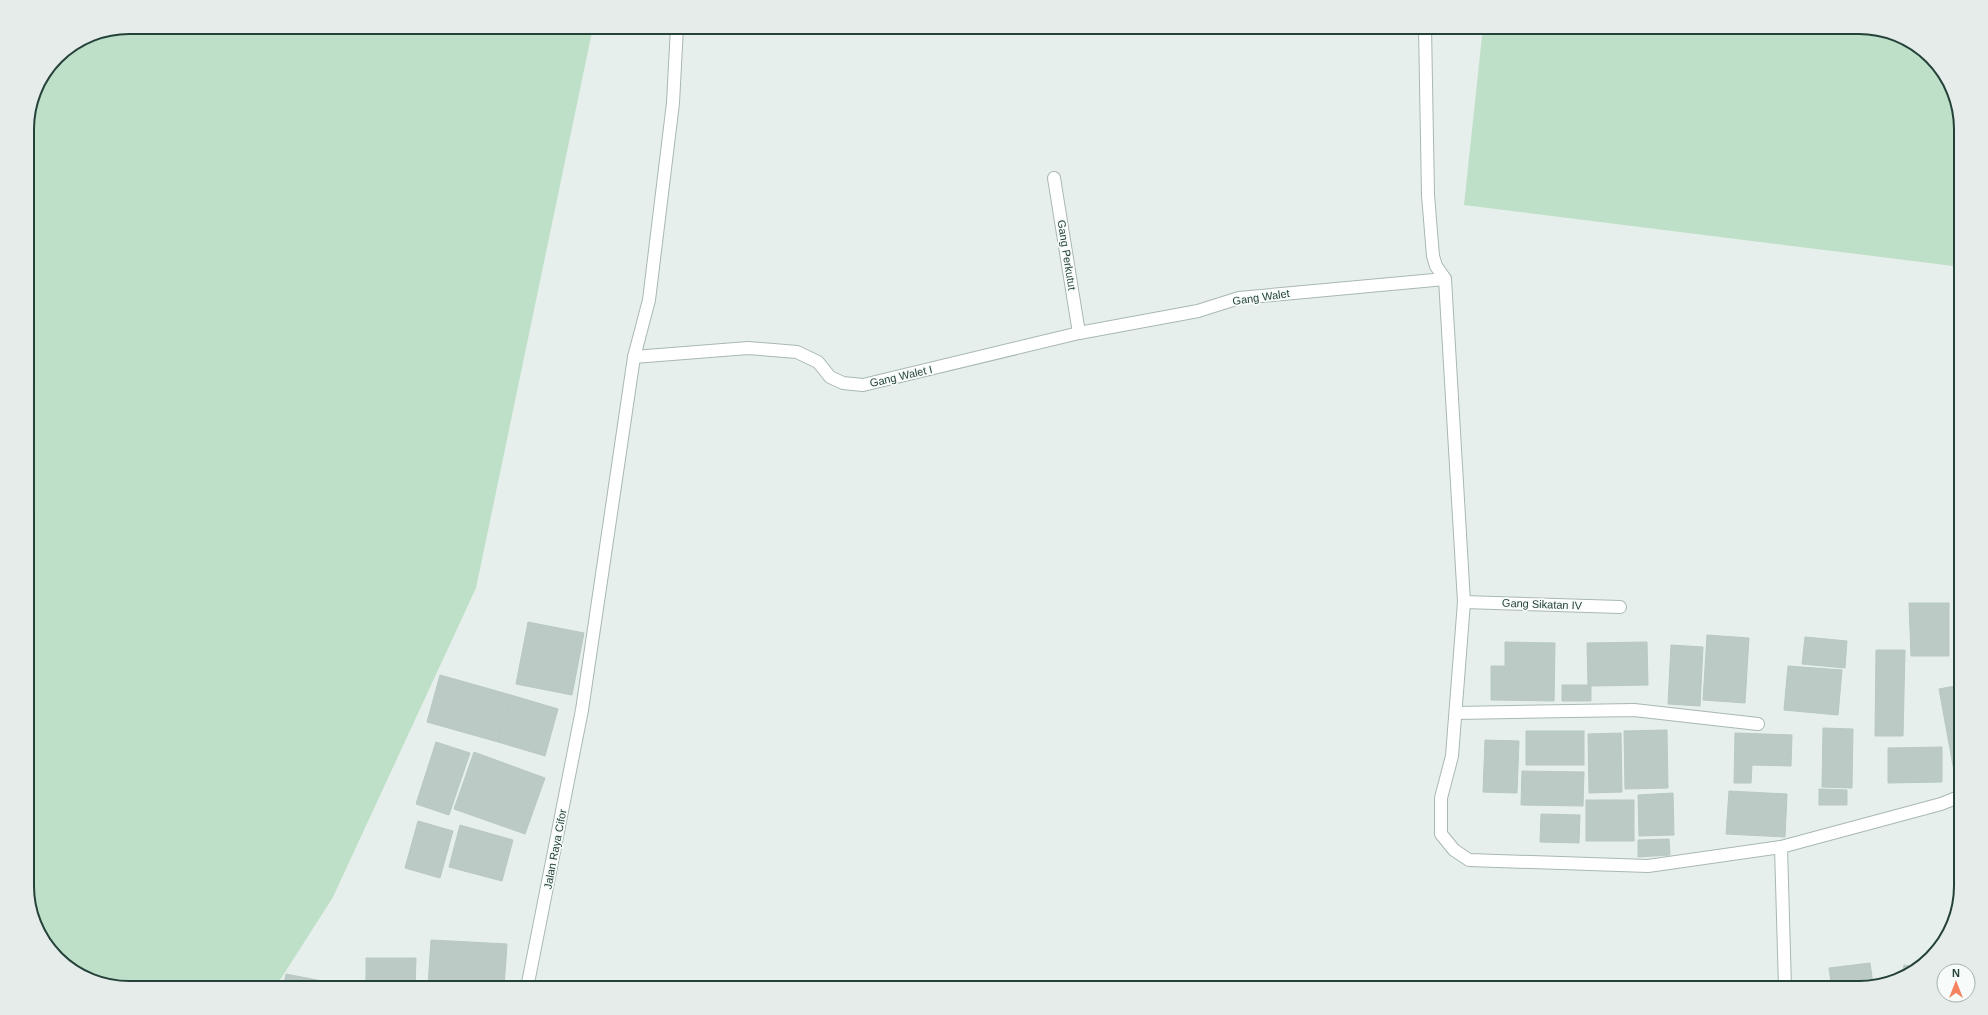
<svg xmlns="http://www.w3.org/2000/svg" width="1988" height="1015" font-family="Helvetica,sans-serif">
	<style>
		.green { fill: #bfe0c8 }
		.building { fill: #bbcac4; stroke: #b8c9c2 }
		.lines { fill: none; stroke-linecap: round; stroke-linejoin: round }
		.lane-casing { stroke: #a8b8b2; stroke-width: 14 }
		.street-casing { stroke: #a8b8b2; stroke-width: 14 }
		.lane { stroke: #fff; stroke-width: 12 }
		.street { stroke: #fff; stroke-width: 12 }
		.labels { text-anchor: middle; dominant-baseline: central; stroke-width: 3.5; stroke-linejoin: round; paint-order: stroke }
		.street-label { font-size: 11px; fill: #24423a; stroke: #f7fbf9 }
		.rim { fill: none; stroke: #24423a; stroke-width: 2 }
	</style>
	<rect width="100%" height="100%" fill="#e6efeb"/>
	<g class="green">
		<polygon points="129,27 593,27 476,588 333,897 275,988 129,988 84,977 44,943 27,893 27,122 35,90 57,57 90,35"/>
		<polygon points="1483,27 1859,27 1904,38 1944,72 1961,122 1961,267 1464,205"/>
	</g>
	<g class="building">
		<polygon points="1909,603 1949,603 1949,656 1911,656"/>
		<polygon points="528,622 584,633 572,695 516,684"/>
		<polygon points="1707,635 1749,638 1745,703 1703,700"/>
		<polygon points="1805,637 1847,641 1845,668 1802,664"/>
		<polygon points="1505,642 1555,643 1554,701 1491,700 1491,666 1505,666"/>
		<polygon points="1647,642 1648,685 1591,686 1591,701 1562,701 1562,685 1588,685 1587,643"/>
		<polygon points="1671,645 1703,647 1700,706 1668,704"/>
		<polygon points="1876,650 1905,650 1903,736 1875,736"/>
		<polygon points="1788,666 1842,670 1838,715 1784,710"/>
		<polygon points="440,675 511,695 498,742 427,722"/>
		<polygon points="1961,685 1961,769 1954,771 1939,689"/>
		<polygon points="511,695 558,709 545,756 498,742"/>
		<polygon points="1823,728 1853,729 1852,788 1822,787"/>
		<polygon points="1667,730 1668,788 1625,789 1624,731"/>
		<rect x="1526" y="731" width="58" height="34"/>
		<polygon points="1621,733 1622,792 1589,793 1588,734"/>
		<polygon points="1735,733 1792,735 1791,766 1752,765 1751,783 1734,783"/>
		<polygon points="1485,740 1519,741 1517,793 1483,792"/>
		<polygon points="436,742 470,753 449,815 416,804"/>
		<polygon points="1942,747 1942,782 1888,783 1888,748"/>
		<polygon points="474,752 545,778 525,834 454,809"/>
		<polygon points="1522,771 1584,772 1583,806 1521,805"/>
		<polygon points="1819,789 1847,790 1847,805 1819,805"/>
		<polygon points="1729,791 1787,794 1785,837 1726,834"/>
		<polygon points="1673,793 1674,835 1639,836 1638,795"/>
		<rect x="1586" y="800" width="48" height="41"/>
		<polygon points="1541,814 1580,815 1579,843 1540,842"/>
		<polygon points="418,821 453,831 440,878 405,868"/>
		<polygon points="460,825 513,840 502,881 449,867"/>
		<polygon points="1669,839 1670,855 1638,857 1638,840"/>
		<polygon points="431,940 507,944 504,988 428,985"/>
		<polygon points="366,958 416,958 415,988 366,988"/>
		<polygon points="1870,963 1873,984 1860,988 1832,988 1829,968"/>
		<polygon points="1904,965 1916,967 1916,971 1902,975"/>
		<polygon points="286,974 322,981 321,988 283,988"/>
	</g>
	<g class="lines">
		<defs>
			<polyline id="lane" points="1464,602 1620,607"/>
			<g id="street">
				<polyline points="1425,27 1428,195 1433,256 1436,266 1445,279 1464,602 1452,756 1441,798 1441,834 1454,850 1469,860 1648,866 1781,847"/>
				<polyline points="1054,178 1079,333"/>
				<polyline points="634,357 748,348 797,352 818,362 830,377 843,383 863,385 1079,333 1198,311 1239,298 1445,279"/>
				<polyline points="1456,713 1634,710 1758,724"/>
				<polyline points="527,988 582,710 634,357 649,300 673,103 677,27"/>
				<polyline points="1785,988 1781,847 1941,804 1961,796"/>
			</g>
		</defs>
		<use href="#lane" class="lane-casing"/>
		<use href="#street" class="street-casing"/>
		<use href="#lane" class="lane"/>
		<use href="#street" class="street"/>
	</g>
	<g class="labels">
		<g class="street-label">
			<text transform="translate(1067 255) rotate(81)">Gang Perkutut</text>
			<text transform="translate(1261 297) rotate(-8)">Gang Walet</text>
			<text transform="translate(901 376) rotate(-13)">Gang Walet I</text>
			<text transform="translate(1542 604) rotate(2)">Gang Sikatan IV</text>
			<text transform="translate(555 849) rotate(-79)">Jalan Raya Cifor</text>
		</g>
	</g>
	<path d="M0 0H1988V1015H0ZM129 34H1859A95 95 0 0 1 1954 129V886A95 95 0 0 1 1859 981H129A95 95 0 0 1 34 886V129A95 95 0 0 1 129 34Z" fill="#e6ecea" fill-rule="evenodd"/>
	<path class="rim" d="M129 34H1859A95 95 0 0 1 1954 129V886A95 95 0 0 1 1859 981H129A95 95 0 0 1 34 886V129A95 95 0 0 1 129 34Z"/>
	<g transform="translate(1956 983)"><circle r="19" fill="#f7fbf9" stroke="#a3b1ad"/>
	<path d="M0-3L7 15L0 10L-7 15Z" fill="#f4845f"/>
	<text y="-6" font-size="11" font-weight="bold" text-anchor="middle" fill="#24423a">N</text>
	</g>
</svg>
